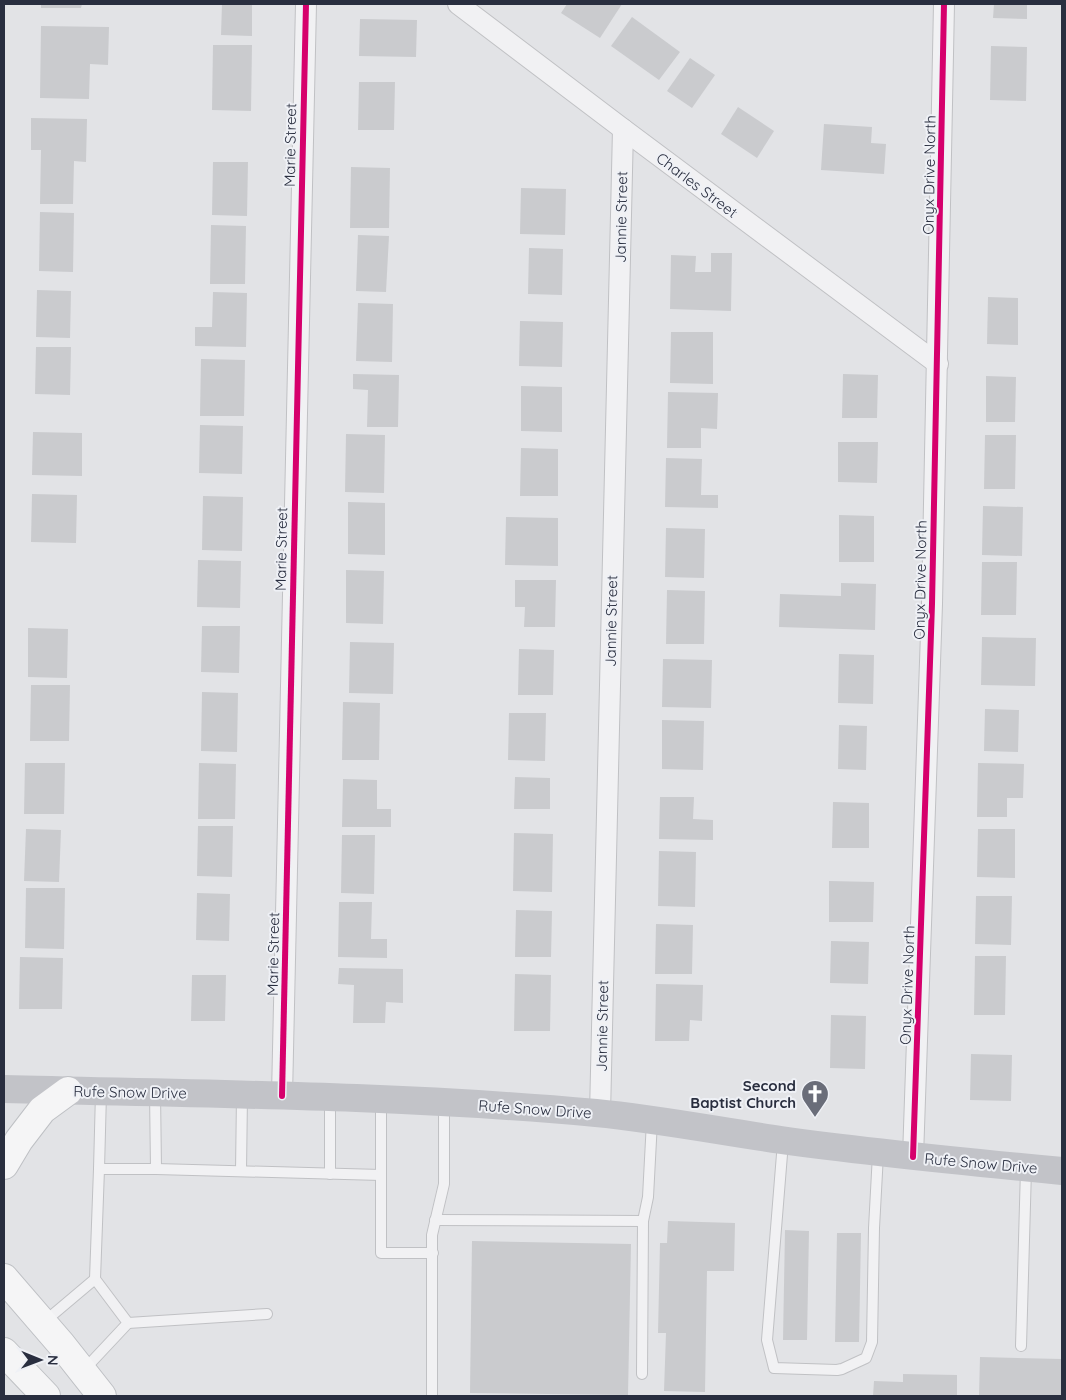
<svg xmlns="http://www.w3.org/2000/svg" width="1066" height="1400" font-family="Quicksand,sans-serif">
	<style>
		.building { fill: #cacbce }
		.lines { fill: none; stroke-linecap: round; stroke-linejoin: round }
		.service-casing { stroke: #c0c1c4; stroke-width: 12 }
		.minor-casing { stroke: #c0c1c4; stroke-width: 22 }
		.primary-casing { stroke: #bec0c4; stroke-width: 30 }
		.service { stroke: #f1f1f3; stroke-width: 10 }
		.minor { stroke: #f1f1f3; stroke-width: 20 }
		.secondary { stroke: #c2c3c8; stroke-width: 28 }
		.primary { stroke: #f5f5f6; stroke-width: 28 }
		.cycleway-casing { stroke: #eff1f6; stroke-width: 9 }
		.cycleway { stroke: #d6006c; stroke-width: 6 }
		.labels { text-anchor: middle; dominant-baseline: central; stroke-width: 4; stroke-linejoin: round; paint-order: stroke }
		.street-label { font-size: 15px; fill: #292e3f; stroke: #eff1f6 }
		.poi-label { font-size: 15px; font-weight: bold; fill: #292e3f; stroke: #eff1f6; text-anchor: end }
	</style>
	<rect width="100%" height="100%" fill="#e2e3e6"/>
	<g class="building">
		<polygon points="41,4 82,4 81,8 41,8"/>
		<polygon points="222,4 252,4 252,36 221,35"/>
		<polygon points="567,4 622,4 600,38 561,13"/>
		<polygon points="994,4 1027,4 1027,19 993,18"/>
		<polygon points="632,17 680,52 659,80 611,46"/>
		<polygon points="360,19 417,20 416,57 359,56"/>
		<polygon points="41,26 109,27 108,65 90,64 89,99 40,98"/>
		<polygon points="213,45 252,45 251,111 212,110"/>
		<polygon points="991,46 1027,47 1026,101 990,100"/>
		<polygon points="690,58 715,75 692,108 667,91"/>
		<polygon points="359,82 395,82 394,130 358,130"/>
		<polygon points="738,107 774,131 757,158 721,134"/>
		<polygon points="31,118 87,119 86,162 74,161 73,204 40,204 41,150 31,150"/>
		<polygon points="824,124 872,127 871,143 886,144 884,174 821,170"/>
		<polygon points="213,162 248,162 247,216 212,215"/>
		<polygon points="351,167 390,168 389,228 350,228"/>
		<polygon points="521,188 566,189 565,235 520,234"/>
		<polygon points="40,212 74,213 73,272 39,271"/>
		<polygon points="211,225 246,226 245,284 210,284"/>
		<polygon points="358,235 389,236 386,292 356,291"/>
		<polygon points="529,248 563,249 562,295 528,294"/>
		<polygon points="711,253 732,253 731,311 670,309 671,255 696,256 695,272 711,272"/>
		<polygon points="37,290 71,291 70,338 36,337"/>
		<polygon points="213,292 247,293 246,347 195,346 195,327 212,327"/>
		<polygon points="988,297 1018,298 1018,345 987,344"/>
		<polygon points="358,303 393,304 392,362 356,361"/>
		<polygon points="520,321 563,322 562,367 519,366"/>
		<polygon points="671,332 713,332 713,384 670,383"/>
		<polygon points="36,347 71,347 70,395 35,394"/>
		<polygon points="201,359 245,360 244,416 200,416"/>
		<polygon points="353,374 399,375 398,427 367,427 368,390 353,389"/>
		<polygon points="843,374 878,375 877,418 842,418"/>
		<polygon points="986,376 1016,377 1015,422 986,422"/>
		<polygon points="521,386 562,387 562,432 521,431"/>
		<polygon points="668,392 718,393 717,429 701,428 701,448 667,448"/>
		<polygon points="200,425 243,426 242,474 199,473"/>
		<polygon points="33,432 82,433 82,476 32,475"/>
		<polygon points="346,434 385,435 384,493 345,492"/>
		<polygon points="985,435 1016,435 1015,489 984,489"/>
		<polygon points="838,442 878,442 877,483 838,482"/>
		<polygon points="521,448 558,449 558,496 520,496"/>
		<polygon points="666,458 702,459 701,495 718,495 718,508 665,507"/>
		<polygon points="32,494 77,495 76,543 31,542"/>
		<polygon points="203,496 243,497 242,551 202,550"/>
		<polygon points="348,502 385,503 385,555 348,554"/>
		<polygon points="983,506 1023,507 1022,556 982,555"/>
		<polygon points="839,515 874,516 874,562 839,562"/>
		<polygon points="506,517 558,518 558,566 505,565"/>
		<polygon points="666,528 705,529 704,578 665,577"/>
		<polygon points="198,560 241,561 240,608 197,607"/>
		<polygon points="982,562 1017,562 1016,615 981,615"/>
		<polygon points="346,570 384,571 383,624 346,623"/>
		<polygon points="515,580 556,580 555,627 524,627 525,607 515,607"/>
		<polygon points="841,583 876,584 875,630 779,627 780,594 841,596"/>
		<polygon points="667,590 705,591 704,644 666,644"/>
		<polygon points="202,626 240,626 239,673 201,672"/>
		<polygon points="28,628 68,629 67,678 28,677"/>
		<polygon points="982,637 1036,638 1035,686 981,685"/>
		<polygon points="350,642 394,643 393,694 349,693"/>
		<polygon points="519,649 554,650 553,695 518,695"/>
		<polygon points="839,654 874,655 873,704 838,703"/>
		<polygon points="663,659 712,660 711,708 662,707"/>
		<polygon points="31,685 70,685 69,741 30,741"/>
		<polygon points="202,692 238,693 237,752 201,751"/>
		<polygon points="343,702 380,703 379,760 342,760"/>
		<polygon points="985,709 1019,710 1018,752 984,751"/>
		<polygon points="509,713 546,713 545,761 508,760"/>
		<polygon points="662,720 704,721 703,770 662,769"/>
		<polygon points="839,725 867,726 866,770 838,769"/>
		<polygon points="25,763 65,763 64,814 24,814"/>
		<polygon points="199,763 236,764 235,819 198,819"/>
		<polygon points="978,763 1024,764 1023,798 1007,798 1007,817 977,817"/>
		<polygon points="515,777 550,778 550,809 514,809"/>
		<polygon points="343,779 377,780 377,809 391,809 391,827 342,827"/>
		<polygon points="660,797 694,797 693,819 713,820 713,840 659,839"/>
		<polygon points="833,802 869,803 869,848 832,848"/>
		<polygon points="198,826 233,826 232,877 197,876"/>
		<polygon points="26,829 61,830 59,882 24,881"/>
		<polygon points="978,829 1015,829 1015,878 977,877"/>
		<polygon points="514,833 553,834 552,892 513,891"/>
		<polygon points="342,835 375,835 374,894 341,893"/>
		<polygon points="659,851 696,852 695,907 658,906"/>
		<polygon points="829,881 874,882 873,922 829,922"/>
		<polygon points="26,888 65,888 64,949 25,948"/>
		<polygon points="197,893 230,894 229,941 196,940"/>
		<polygon points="976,896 1012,896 1011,945 975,944"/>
		<polygon points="339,902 372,902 371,939 387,939 387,958 338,957"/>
		<polygon points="516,910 552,911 551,957 515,957"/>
		<polygon points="656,924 693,925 692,974 655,974"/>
		<polygon points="831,941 869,942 868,984 830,983"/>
		<polygon points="975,956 1006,956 1005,1015 974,1015"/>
		<polygon points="20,957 63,958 62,1009 19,1009"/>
		<polygon points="339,968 403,969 403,1003 386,1002 385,1023 353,1023 354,985 338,984"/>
		<polygon points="515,974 551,975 550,1031 514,1031"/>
		<polygon points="192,975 226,975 225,1021 191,1021"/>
		<polygon points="656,984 703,985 702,1021 690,1020 689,1041 655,1041"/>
		<polygon points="831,1015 866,1016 865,1069 830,1068"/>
		<polygon points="971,1054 1012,1055 1011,1101 970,1100"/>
		<polygon points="668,1221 735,1223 734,1271 707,1271 705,1392 664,1391 666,1333 658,1333 660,1243 667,1243"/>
		<polygon points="785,1230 809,1231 807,1340 783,1340"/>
		<polygon points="837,1233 861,1233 859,1342 835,1342"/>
		<polygon points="472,1241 631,1244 628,1395 470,1393"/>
		<polygon points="980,1357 1062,1359 1062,1396 979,1396"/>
		<polygon points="903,1374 957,1375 957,1396 873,1396 874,1381 903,1382"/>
	</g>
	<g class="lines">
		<defs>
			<g id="service">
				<polyline points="783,1142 767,1340 774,1368 837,1370 842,1369 866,1358 872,1342 874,1228 878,1154"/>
				<polyline points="99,1169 156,1169 155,1093"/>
				<polyline points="156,1169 381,1175 381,1100"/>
				<polyline points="241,1171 242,1096"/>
				<polyline points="330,1174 330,1099"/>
				<polyline points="381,1175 381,1253 433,1253"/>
				<polyline points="435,1220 643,1221"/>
				<polyline points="44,1322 95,1279"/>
				<polyline points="128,1323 267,1314"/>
				<polyline points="1021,1346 1026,1169"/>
				<polyline points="83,1371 128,1323 95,1279 99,1169 101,1093"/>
				<polyline points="642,1374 643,1221 648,1197 652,1121"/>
				<polyline points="432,1396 432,1235 444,1184 444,1103"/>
			</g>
			<g id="minor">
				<polyline points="458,4 623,129 938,364"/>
				<polyline points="282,1096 306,4"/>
				<polyline points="600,1114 623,129"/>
				<polyline points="913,1157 932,604 944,4"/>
			</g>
			<g id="primary">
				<polyline points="4,1165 19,1140 42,1110 68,1091"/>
				<polyline points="4,1278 61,1344 102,1396"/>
				<polyline points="4,1352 46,1396"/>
			</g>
		</defs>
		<use href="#service" class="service-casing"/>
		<use href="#minor" class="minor-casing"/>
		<use href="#primary" class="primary-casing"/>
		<use href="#service" class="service"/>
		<use href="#minor" class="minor"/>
		<path class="secondary" d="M4,1089C201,1094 399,1095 596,1113C658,1119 719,1131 781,1140C874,1153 968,1162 1062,1171"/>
		<use href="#primary" class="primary"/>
		<defs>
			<g id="cycleway">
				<polyline points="282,1096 306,4"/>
				<polyline points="913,1157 932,604 944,4"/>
			</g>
		</defs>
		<use href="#cycleway" class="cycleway-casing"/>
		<use href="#cycleway" class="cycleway"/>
	</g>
	<defs>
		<symbol id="church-pin" viewBox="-11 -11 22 30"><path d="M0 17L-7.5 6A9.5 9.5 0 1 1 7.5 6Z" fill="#6a6d79" stroke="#eff1f6"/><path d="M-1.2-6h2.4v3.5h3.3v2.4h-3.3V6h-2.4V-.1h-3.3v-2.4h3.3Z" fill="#fff"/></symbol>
	</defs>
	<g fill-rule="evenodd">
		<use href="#church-pin" x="799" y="1078" width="32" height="43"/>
	</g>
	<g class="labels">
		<g class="street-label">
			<text transform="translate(290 145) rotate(-89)">Marie Street</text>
			<text transform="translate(929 175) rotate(-89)">Onyx Drive North</text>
			<text transform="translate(697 185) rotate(37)">Charles Street</text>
			<text transform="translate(621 217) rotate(-89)">Jannie Street</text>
			<text transform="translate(281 549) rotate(-89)">Marie Street</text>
			<text transform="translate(920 580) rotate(-89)">Onyx Drive North</text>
			<text transform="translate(611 621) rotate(-89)">Jannie Street</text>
			<text transform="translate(273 954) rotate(-89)">Marie Street</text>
			<text transform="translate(907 985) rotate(-88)">Onyx Drive North</text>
			<text transform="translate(602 1026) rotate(-89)">Jannie Street</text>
			<text transform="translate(130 1092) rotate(1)">Rufe Snow Drive</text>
			<text transform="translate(535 1109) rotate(4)">Rufe Snow Drive</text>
			<text transform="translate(981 1163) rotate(5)">Rufe Snow Drive</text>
		</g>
		<g class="poi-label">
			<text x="796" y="1085">Second<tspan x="796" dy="17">Baptist Church</tspan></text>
		</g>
	</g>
	<rect width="1066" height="1400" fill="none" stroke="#292e3f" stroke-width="10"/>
	<g transform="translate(40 1360) rotate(91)" stroke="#eff1f6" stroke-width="4" paint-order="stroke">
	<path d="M0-4L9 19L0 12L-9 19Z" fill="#292e3f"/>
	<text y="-8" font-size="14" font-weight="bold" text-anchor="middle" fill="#292e3f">N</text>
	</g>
</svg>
